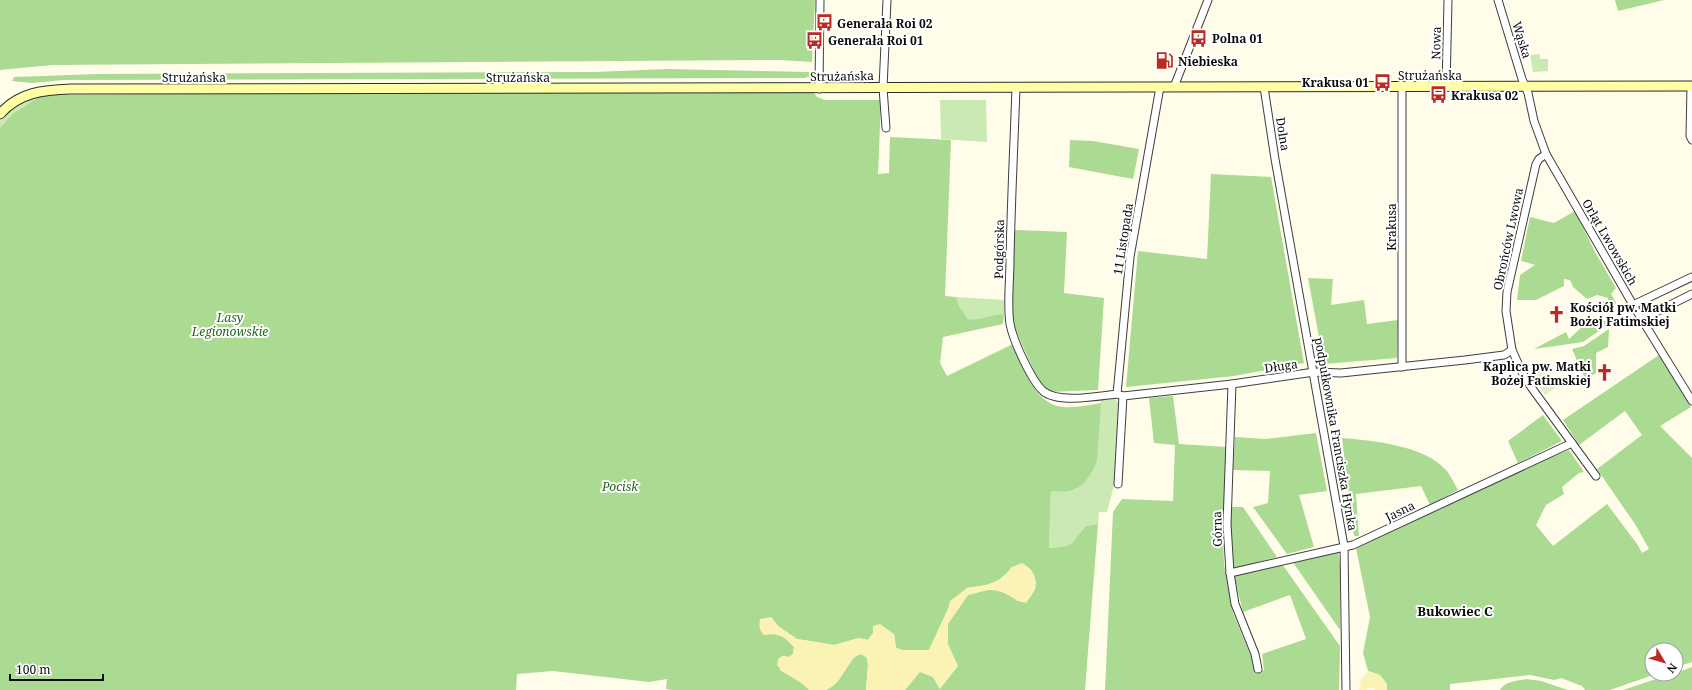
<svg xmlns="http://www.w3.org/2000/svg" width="1692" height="690" font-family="'Noto Serif',serif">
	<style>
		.green { fill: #cae9b3 }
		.forest { fill: #abda92 }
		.sand { fill: #fbf2b5 }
		.pitch { fill: #ddf0c5 }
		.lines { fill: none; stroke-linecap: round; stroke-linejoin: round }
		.street-casing { stroke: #3e3e3e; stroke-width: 9 }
		.secondary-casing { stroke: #2d2d2d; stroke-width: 11 }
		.street { stroke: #fff; stroke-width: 7 }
		.secondary { stroke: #fffea4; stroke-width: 9 }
		.labels { text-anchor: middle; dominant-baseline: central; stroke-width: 4; stroke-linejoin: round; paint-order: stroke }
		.poi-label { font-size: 12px; font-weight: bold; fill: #0b0b0b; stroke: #fff; text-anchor: start }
		.street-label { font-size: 12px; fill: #0b0b0b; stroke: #fff }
		.park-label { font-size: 12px; font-style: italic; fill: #23621b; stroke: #fff }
		.neighbourhood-label { font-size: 13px; font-weight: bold; fill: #0b0b0b; stroke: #fff }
	</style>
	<rect width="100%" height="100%" fill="#fffde9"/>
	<g class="green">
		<polygon points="1540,54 1540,59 1548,59 1548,71 1533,72 1530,55"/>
		<path d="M36,97L34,100L12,114L0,128V121C11,110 21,100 36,97Z"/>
		<polygon points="940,100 986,100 987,142 941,139"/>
		<path d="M956,297L1004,300V314C990,314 979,321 968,319L959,306Z"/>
		<path d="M1100,398L1115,399L1119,403L1116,478L1107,512H1099L1098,524L1086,526C1069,544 1077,546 1049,548L1051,491H1069L1076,489L1089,477L1101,403Z"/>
	</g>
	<g class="forest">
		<polygon points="0,0 815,0 812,62 780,60 52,65 0,70"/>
		<polygon points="1615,0 1664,0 1618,11"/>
		<polygon points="667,69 809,72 809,76 805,78 64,80 32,83 12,81 14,77 97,74 595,72"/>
		<path d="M384,92L814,93L817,97L825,100H881L878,174L889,173L890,137L951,140L945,296L956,297L959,306L968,319C979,321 990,314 1004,314L1003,324L943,337L940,363L947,376L1013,344C1023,366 1035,406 1064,407C1076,408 1089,405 1101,403L1097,460C1093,472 1085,487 1070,491C1064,492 1057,491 1051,491L1049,548C1077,546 1069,544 1086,526L1098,524L1085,690H905L920,671L933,677L940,689L948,644V623L968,595C991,588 997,587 1018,601L1031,596L1035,589L1036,581L1012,567C998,585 988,585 967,588L948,609L929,650H902L896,648L894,634L873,629V633L868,640L859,638L834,645L797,639L778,626L771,617V634C782,634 787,639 794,647L793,654L789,657L782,656L780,670L804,684L809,690H672L666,689L667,679L649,682L553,671L517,674L516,690H0V128L12,114L42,95Z"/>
		<polygon points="1070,140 1093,141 1139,149 1133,179 1069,167"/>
		<polygon points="1211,174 1271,177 1304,363 1234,376 1126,387 1138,251 1207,259"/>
		<polygon points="1575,211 1595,252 1616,288 1611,294 1616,302 1614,310 1611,309 1598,309 1598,303 1608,301 1608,298 1597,295 1587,299 1573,287 1570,280 1564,279 1564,286 1536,300 1517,300 1520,275 1535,265 1521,261 1530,217 1554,223"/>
		<polygon points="1014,230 1067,232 1064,293 1104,298 1098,390 1049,392 1037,378 1012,322"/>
		<polygon points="1308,278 1333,279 1331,305 1364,300 1367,324 1398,320 1397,358 1324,364"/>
		<polygon points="1593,319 1612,322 1583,342 1534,349 1566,332 1569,339 1584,325 1589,324"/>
		<polygon points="1609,329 1608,347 1596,353 1596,373 1582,381 1580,378 1584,376 1572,349 1584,346"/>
		<polygon points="1659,355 1691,407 1660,426 1692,458 1692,662 1676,667 1676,650 1652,650 1652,674 1656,674 1610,690 1585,690 1582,686 1561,678 1554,680 1530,675 1450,684 1450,690 1387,690 1387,684 1380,675 1368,671 1363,653 1370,617 1356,548 1521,469 1569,450 1584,472 1579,473 1562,487 1564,494 1546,505 1536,525 1553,546 1607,504 1637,544 1642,553 1649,549 1635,524 1597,469 1642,435 1625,411 1579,445 1563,420"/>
		<polygon points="1173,396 1179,444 1227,447 1223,534 1224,564 1233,613 1252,659 1255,673 1264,670 1262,654 1306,639 1290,595 1243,612 1234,576 1282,564 1340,646 1339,690 1105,690 1113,512 1122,499 1173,501 1175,445 1154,443 1149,398"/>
		<polygon points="1543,415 1562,441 1518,463 1508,441"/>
		<polygon points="1316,433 1327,491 1299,495 1314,547 1287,554 1253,507 1268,503 1270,471 1233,470 1235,437 1265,439"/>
		<path d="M1342,438C1371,440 1425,446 1445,469C1450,474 1454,483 1458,490L1430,505L1421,486L1356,494L1359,536H1354Z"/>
		<polygon points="1232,507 1243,507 1277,557 1233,569 1230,534"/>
		<polygon points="1338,549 1340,567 1340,630 1292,561"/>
		<polygon points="862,654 867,658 868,665 866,690 826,690 838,681 854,657 858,655"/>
		<polygon points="1692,667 1692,690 1623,690 1671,674 1676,674 1676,673"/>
		<path d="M1526,679L1541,681L1568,690H1500C1505,681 1517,681 1526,679Z"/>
	</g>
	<g class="sand">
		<path d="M1022,563C1041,573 1037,589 1026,603L1018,601L1006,593L992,589L968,595L948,624V644L958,666L940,689L933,677L920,672L905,690H866L868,665L867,658L861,654C847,656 843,686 825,690C821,690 814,690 809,690C800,679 785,676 777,665L778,659L782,656L789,657L793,654L794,647C785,637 779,632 764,635C759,630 759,627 760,619L771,617L778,626L797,639L834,645L859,638L868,640L873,633V626L880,624L894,634L896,648L902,650H929L948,609L950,601L967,588L986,585L1002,579L1012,567Z"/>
		<polygon points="1368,671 1380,675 1387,684 1387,690 1375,690 1372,687 1366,690 1359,690 1361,680"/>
	</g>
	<polygon class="pitch" points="1543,369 1555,388 1545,395 1532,376"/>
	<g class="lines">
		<defs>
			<g id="street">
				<polyline points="1498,0 1522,79 1528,93 1534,121 1546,154 1636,310 1692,401"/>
				<polyline points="1691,86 1690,136 1692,140"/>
				<polyline points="1174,87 1208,0"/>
				<polyline points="1264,87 1275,159 1344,546 1346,690"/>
				<polyline points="1446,87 1448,0"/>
				<path d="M1016,88C1014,145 1011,203 1010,260C1010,280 1007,305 1010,324C1013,340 1031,380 1043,391C1058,404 1099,396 1117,394L1123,396L1232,384L1314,372L1341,373L1465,360L1504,355L1512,350"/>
				<polyline points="819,89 820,0"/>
				<polyline points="886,128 883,88 887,0"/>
				<polyline points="1546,154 1539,159 1536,164 1507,292 1506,311 1512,350 1522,372 1531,387 1596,476"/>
				<polyline points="1633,305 1692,277"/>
				<polyline points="1642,319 1692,294"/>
				<polyline points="1402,367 1402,87"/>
				<polyline points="1232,384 1227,524 1230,573 1235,604 1255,654 1258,669"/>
				<polyline points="1117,394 1130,257 1160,87"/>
				<polyline points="1118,484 1123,396"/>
				<polyline points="1230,573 1353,545 1572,443"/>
			</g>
			<path id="secondary" d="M0,114C19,92 44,90 71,89L1692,86"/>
		</defs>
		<use href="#street" class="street-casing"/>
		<use href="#secondary" class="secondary-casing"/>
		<use href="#street" class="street"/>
		<use href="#secondary" class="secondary"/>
	</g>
	<defs>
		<symbol id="bus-bare" viewBox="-9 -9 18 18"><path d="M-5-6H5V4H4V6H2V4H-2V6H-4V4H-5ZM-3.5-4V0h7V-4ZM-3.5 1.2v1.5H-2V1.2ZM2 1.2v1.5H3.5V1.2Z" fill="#bc2a22" stroke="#fff" stroke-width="2.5" paint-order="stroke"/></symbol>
		<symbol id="fuel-bare" viewBox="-9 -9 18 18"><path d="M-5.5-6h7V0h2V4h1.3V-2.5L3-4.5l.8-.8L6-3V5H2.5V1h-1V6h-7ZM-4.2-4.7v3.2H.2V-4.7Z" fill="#bc2a22" stroke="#fff" stroke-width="2.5" paint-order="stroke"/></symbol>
		<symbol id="church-bare" viewBox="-9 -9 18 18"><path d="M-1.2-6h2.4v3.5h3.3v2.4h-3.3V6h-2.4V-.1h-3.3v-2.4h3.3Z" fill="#bc2a22" stroke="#fff" stroke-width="2.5" paint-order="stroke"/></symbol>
	</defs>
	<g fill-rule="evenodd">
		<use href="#bus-bare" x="812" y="10" width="25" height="25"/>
		<use href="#bus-bare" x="1186" y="26" width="25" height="25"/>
		<use href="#bus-bare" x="802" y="28" width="25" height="25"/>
		<use href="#fuel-bare" x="1152" y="48" width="25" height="25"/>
		<use href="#bus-bare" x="1370" y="70" width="25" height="25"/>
		<use href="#bus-bare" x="1426" y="82" width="25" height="25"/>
		<use href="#church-bare" x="1544" y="302" width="25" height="25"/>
		<use href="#church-bare" x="1592" y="360" width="25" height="25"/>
	</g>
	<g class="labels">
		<g class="poi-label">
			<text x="837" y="23">Generała Roi 02</text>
			<text x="1212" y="38">Polna 01</text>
			<text x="828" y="40">Generała Roi 01</text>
			<text x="1178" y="61">Niebieska</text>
			<text x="1369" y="82" text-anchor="end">Krakusa 01</text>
			<text x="1451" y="95">Krakusa 02</text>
			<text x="1570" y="307">Kościół pw. Matki<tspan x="1570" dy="14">Bożej Fatimskiej</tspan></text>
			<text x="1591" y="366" text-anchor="end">Kaplica pw. Matki<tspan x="1591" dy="14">Bożej Fatimskiej</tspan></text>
		</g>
		<g class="street-label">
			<text transform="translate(1522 40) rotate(73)">Wąska</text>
			<text transform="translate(1436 43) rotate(-89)">Nowa</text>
			<text x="1430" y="75">Strużańska</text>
			<text transform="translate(842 76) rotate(-1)">Strużańska</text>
			<text x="194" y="77">Strużańska</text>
			<text x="518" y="77">Strużańska</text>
			<text transform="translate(1283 134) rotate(81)">Dolna</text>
			<text transform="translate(1391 227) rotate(-90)">Krakusa</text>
			<text transform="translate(1123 239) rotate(-81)">11 Listopada</text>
			<text transform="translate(1508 239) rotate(-78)">Obrońców Lwowa</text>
			<text transform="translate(1610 242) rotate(60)">Orląt Lwowskich</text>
			<text transform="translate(999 249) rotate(-89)">Podgórska</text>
			<text transform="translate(1281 366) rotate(-8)">Długa</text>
			<text transform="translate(1336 434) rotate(80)">podpułkownika Franciszka Hynka</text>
			<text transform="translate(1400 511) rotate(-26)">Jasna</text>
			<text transform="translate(1217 529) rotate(-91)">Górna</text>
		</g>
		<g class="park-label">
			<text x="230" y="317">Lasy<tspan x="230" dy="14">Legionowskie</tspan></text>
			<text x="620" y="486">Pocisk</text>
		</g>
		<g class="neighbourhood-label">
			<text x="1455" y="611">Bukowiec C</text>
		</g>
	</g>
	<g transform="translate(1664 662) rotate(128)"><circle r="19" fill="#ffffff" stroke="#9d9d9d"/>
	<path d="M0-3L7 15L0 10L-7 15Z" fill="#bc2a22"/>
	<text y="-6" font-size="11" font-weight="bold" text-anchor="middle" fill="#0b0b0b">N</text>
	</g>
	<path d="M10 674v6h93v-6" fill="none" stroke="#0b0b0b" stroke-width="2"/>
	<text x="16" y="674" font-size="12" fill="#0b0b0b" stroke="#ffffff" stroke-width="3" paint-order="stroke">100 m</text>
</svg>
